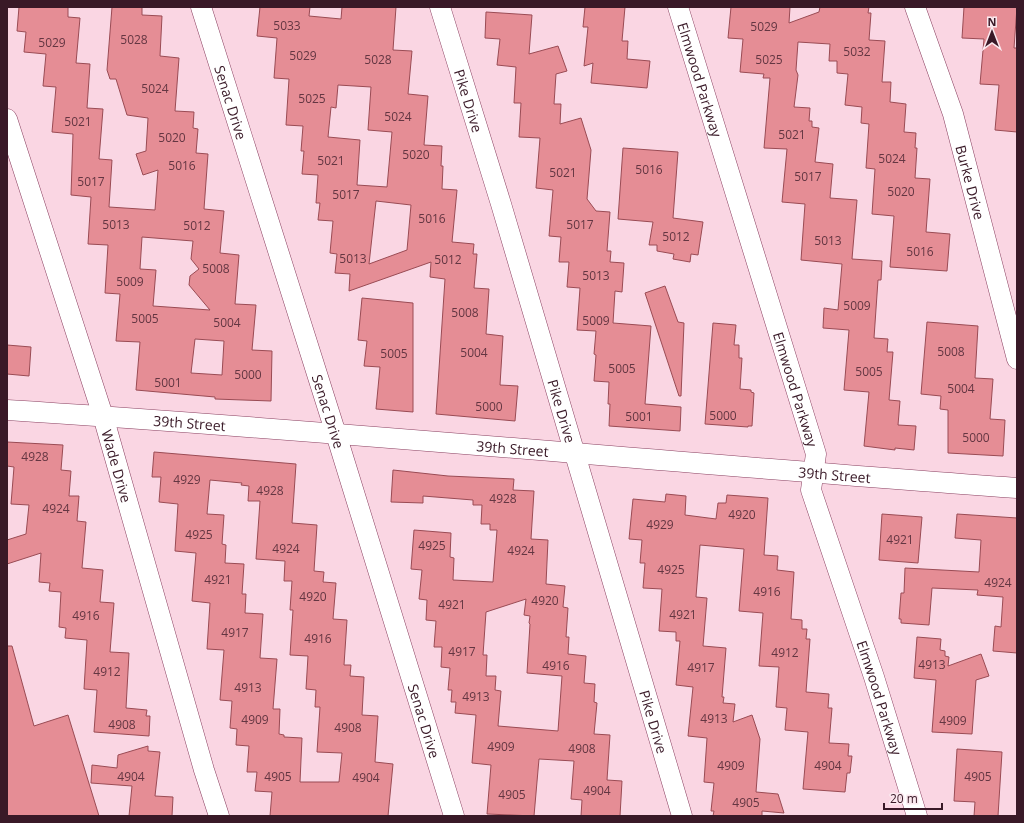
<svg xmlns="http://www.w3.org/2000/svg" width="1024" height="823" font-family="'Open Sans',sans-serif">
	<style>
		.building { fill: #e58d95; stroke: #9a4b54; fill-rule: evenodd }
		.lines { fill: none; stroke-linecap: round; stroke-linejoin: round }
		.minor-casing { stroke: #8a4161; stroke-width: 21 }
		.minor { stroke: #fff; stroke-width: 20 }
		.labels { text-anchor: middle; dominant-baseline: central; stroke-width: 3; stroke-linejoin: round; paint-order: stroke }
		.number-label { font-size: 12px; fill: #643642 }
		.street-label { font-size: 14px; fill: #391927; stroke: #fbe9ef }
	</style>
	<rect width="100%" height="100%" fill="#fad6e3"/>
	<g class="building">
		<path d="M19,7H68V17L80,18L76,63L90,64L87,108L103,109L99,159L112,160L109,207L155,210L158,170L143,175L136,154L146,151L148,118L127,115L116,79H110L107,70L112,7H142V15L162,16L160,56L179,58L175,111L194,112L193,128L198,129L196,153L208,154L204,209L224,211L220,253L239,255L235,304L256,305L252,350L272,351L271,401L215,399V397L136,390L140,342L116,341L120,294L105,293L108,245L88,244L91,197L71,195L73,134L52,132L56,87L43,86L46,54L24,52L26,32L17,31ZM142,237L193,241L191,259L199,269L190,276L189,285L210,310L153,306L156,270L140,269ZM195,339L224,341L222,375L191,373Z"/>
		<path d="M260,7H310L309,16L341,19L342,7H396L393,50L412,51L408,94L428,96L424,145L442,146L441,166H443L442,189L457,190L452,242L474,244L473,254H477L474,288L489,289L486,334L503,336L500,385L518,386L515,421L436,414L445,279L430,277L431,262L349,291L350,274L335,273L337,254L330,253L333,221L318,220L320,203H316L318,175L302,174L304,151H301L303,126L286,125L289,79L274,78L277,38L257,36ZM338,85L371,87L368,130L392,132L387,187L357,185L360,140L328,137L331,107L336,108ZM376,201L411,205L407,250L369,264Z"/>
		<polygon points="585,7 625,7 622,41 628,41 627,59 650,61 647,88 591,83 593,63 584,66 588,27 583,27"/>
		<polygon points="731,7 790,7 789,23 819,12 820,7 869,7 868,13 871,13 869,40 885,41 882,82 891,82 890,102 906,104 904,132 916,133 915,148 917,148 915,178 930,179 926,232 950,234 947,271 890,267 894,216 872,214 875,169 866,168 869,124 861,123 862,107 845,105 848,74 837,73 837,61 829,61 830,44 798,42 796,70 798,75 794,107 810,108 809,121 812,121 812,127 819,128 815,162 833,164 830,198 857,200 852,259 882,261 881,280 878,280 874,338 888,339 887,352 893,352 889,400 900,401 898,425 916,426 914,450 895,448 895,450 864,446 869,392 844,390 849,330 823,328 824,308 838,310 842,264 801,260 805,204 782,202 787,149 764,148 770,78 763,78 764,74 740,72 743,39 728,38"/>
		<polygon points="964,7 1017,7 1014,48 1017,48 1017,132 995,130 999,85 980,84 984,39 962,38"/>
		<polygon points="486,12 532,15 529,54 558,46 567,71 556,74 554,104 561,104 560,124 581,118 591,150 587,199 596,211 610,212 607,251 611,251 610,262 624,263 622,292 615,291 613,323 651,326 645,404 681,407 680,431 609,426 610,404 608,404 609,382 594,381 596,355 594,354 596,331 577,330 580,288 567,287 569,262 559,262 561,237 549,236 553,190 536,188 540,138 519,137 521,103 514,103 516,67 497,65 500,39 485,38"/>
		<polygon points="623,148 678,152 673,218 703,222 698,255 691,254 690,262 673,259 674,254 657,251 657,245 649,245 653,222 618,219"/>
		<polygon points="665,286 678,322 684,323 681,396 679,396 645,293"/>
		<polygon points="362,298 413,303 413,412 376,409 380,367 364,366 367,341 358,340"/>
		<polygon points="927,322 978,326 975,378 993,379 990,419 1005,420 1003,456 948,453 948,410 940,409 941,396 921,394"/>
		<polygon points="713,323 736,325 734,345 739,345 739,358 742,358 740,389 751,390 751,392 754,393 752,426 748,426 748,427 705,424"/>
		<polygon points="7,345 31,347 29,376 7,374"/>
		<polygon points="7,442 63,445 61,470 71,471 69,496 79,496 77,521 86,522 82,568 103,570 100,602 114,603 110,652 129,653 126,708 147,710 146,716 150,716 149,736 94,732 97,690 84,689 87,640 65,638 66,628 59,627 61,592 49,591 50,583 39,582 41,553 7,564 7,540 26,534 29,505 11,504 14,467 7,466"/>
		<path d="M154,452L296,464L292,523L317,525L314,571L324,572L323,582L336,583L333,619L347,620L344,665H351L350,676L364,677L362,715L378,716L375,762L393,764L388,816H270L272,792L255,791L257,772H247L249,746L236,745L237,729L230,728L232,701L220,700L224,650L207,649L210,603L192,601L196,553L175,551L178,504L159,502L161,477H152ZM210,480L242,483L241,485L249,486L248,501H260L256,559L285,561L284,581H292L290,610H293L290,655L308,656L306,689L316,690L315,707H320L317,752L342,753L339,782H300L302,738L284,737V735L279,734L280,709H273L277,659L260,658L263,614L245,613L246,594H242L244,564L225,563L226,545L222,544L224,515L207,514Z"/>
		<path d="M393,470L448,476L514,479L513,490L534,491L531,539L548,540L546,584L565,586L563,607L568,608L566,637H569L568,654L586,656L584,683L595,684L594,702L597,703L594,734L610,735L607,780L622,781L620,816H581L582,800L571,799L574,761L539,759L534,816L487,814L491,765L472,763L476,715L455,713L456,702H451L452,690H448L450,668L441,667L442,647H434L436,621L426,620L427,600L419,599L422,570L411,569L414,530L451,533L450,557L454,558L453,580L493,582L497,530H490V524H481L482,505H473V500L423,496V503L391,502ZM526,599L524,615L530,616L529,623L530,624L527,673L562,676L558,731L498,726L501,691L495,690L496,676H486L487,655H483L486,612Z"/>
		<polygon points="666,494 686,496 685,515 716,519 718,503 726,503 727,495 768,498 764,555 778,556 777,570 794,572 791,619 802,620 802,629 807,629 806,639 810,639 806,692 829,694 828,708 832,708 829,743 849,744 848,756 852,756 850,773 847,773 845,792 803,789 808,732 785,730 787,708 776,707 779,667 759,666 763,613 739,611 744,549 700,545 696,597 707,598 703,646 726,648 722,697 724,697 723,703 735,704 733,722 752,715 760,739 756,792 778,794 784,813 762,811 762,816 713,816 714,811 711,811 714,783 704,782 707,738 688,736 693,687 676,685 680,641 676,641 676,632 659,631 662,589 643,588 645,563 640,563 642,540 629,539 633,499 665,502"/>
		<polygon points="882,514 922,517 918,563 879,560"/>
		<polygon points="957,514 1017,518 1017,653 993,651 995,626 1001,627 1003,597 977,595 978,590 932,588 929,625 901,623 901,619 899,619 901,593 904,593 905,568 979,572 981,540 955,538"/>
		<polygon points="917,637 941,639 940,650 945,651 945,656 949,657 948,666 981,654 989,676 976,680 972,734 932,732 936,680 914,678"/>
		<polygon points="7,646 12,646 34,726 68,715 99,816 7,816"/>
		<polygon points="148,746 148,751 160,752 155,796 173,797 172,816 129,816 132,786 91,783 92,765 117,768 118,755"/>
		<polygon points="957,749 1002,752 998,816 974,816 975,802 954,801"/>
	</g>
	<g class="lines">
		<defs>
			<g id="minor">
				<path id="s1" d="M201,7L336,434L454,816"/>
				<path id="s2" d="M440,7L501,204L682,816"/>
				<path id="s3" d="M678,7L816,454L811,490L874,677L917,816"/>
				<path id="s4" d="M915,7L953,114L1017,359"/>
				<path id="s5" d="M7,119L103,416L204,770L219,816"/>
				<path id="s6" d="M7,410C344,431 680,464 1017,488"/>
			</g>
		</defs>
		<use href="#minor" class="minor-casing"/>
		<use href="#minor" class="minor"/>
	</g>
	<g class="labels">
		<g class="number-label">
			<text x="287" y="25">5033</text>
			<text x="764" y="26">5029</text>
			<text x="134" y="39">5028</text>
			<text x="52" y="42">5029</text>
			<text x="857" y="51">5032</text>
			<text x="303" y="55">5029</text>
			<text x="378" y="59">5028</text>
			<text x="769" y="59">5025</text>
			<text x="155" y="88">5024</text>
			<text x="312" y="98">5025</text>
			<text x="398" y="116">5024</text>
			<text x="78" y="121">5021</text>
			<text x="792" y="134">5021</text>
			<text x="172" y="137">5020</text>
			<text x="416" y="154">5020</text>
			<text x="892" y="158">5024</text>
			<text x="331" y="160">5021</text>
			<text x="182" y="165">5016</text>
			<text x="649" y="169">5016</text>
			<text x="563" y="172">5021</text>
			<text x="808" y="176">5017</text>
			<text x="91" y="181">5017</text>
			<text x="901" y="191">5020</text>
			<text x="346" y="194">5017</text>
			<text x="432" y="218">5016</text>
			<text x="116" y="224">5013</text>
			<text x="580" y="224">5017</text>
			<text x="197" y="225">5012</text>
			<text x="676" y="236">5012</text>
			<text x="828" y="240">5013</text>
			<text x="920" y="251">5016</text>
			<text x="353" y="258">5013</text>
			<text x="448" y="259">5012</text>
			<text x="216" y="268">5008</text>
			<text x="596" y="275">5013</text>
			<text x="130" y="281">5009</text>
			<text x="857" y="305">5009</text>
			<text x="465" y="312">5008</text>
			<text x="145" y="318">5005</text>
			<text x="596" y="320">5009</text>
			<text x="227" y="322">5004</text>
			<text x="951" y="351">5008</text>
			<text x="474" y="352">5004</text>
			<text x="394" y="353">5005</text>
			<text x="622" y="368">5005</text>
			<text x="869" y="371">5005</text>
			<text x="248" y="374">5000</text>
			<text x="168" y="382">5001</text>
			<text x="961" y="388">5004</text>
			<text x="489" y="406">5000</text>
			<text x="723" y="415">5000</text>
			<text x="639" y="416">5001</text>
			<text x="976" y="437">5000</text>
			<text x="35" y="456">4928</text>
			<text x="187" y="479">4929</text>
			<text x="270" y="490">4928</text>
			<text x="503" y="498">4928</text>
			<text x="56" y="508">4924</text>
			<text x="742" y="514">4920</text>
			<text x="660" y="524">4929</text>
			<text x="199" y="534">4925</text>
			<text x="900" y="539">4921</text>
			<text x="432" y="545">4925</text>
			<text x="286" y="548">4924</text>
			<text x="521" y="550">4924</text>
			<text x="671" y="569">4925</text>
			<text x="218" y="579">4921</text>
			<text x="998" y="582">4924</text>
			<text x="767" y="591">4916</text>
			<text x="313" y="596">4920</text>
			<text x="545" y="600">4920</text>
			<text x="452" y="604">4921</text>
			<text x="683" y="614">4921</text>
			<text x="86" y="615">4916</text>
			<text x="235" y="632">4917</text>
			<text x="318" y="638">4916</text>
			<text x="462" y="651">4917</text>
			<text x="785" y="652">4912</text>
			<text x="932" y="664">4913</text>
			<text x="556" y="665">4916</text>
			<text x="701" y="667">4917</text>
			<text x="107" y="671">4912</text>
			<text x="248" y="687">4913</text>
			<text x="476" y="696">4913</text>
			<text x="714" y="718">4913</text>
			<text x="255" y="719">4909</text>
			<text x="953" y="720">4909</text>
			<text x="122" y="724">4908</text>
			<text x="348" y="727">4908</text>
			<text x="501" y="746">4909</text>
			<text x="582" y="748">4908</text>
			<text x="731" y="765">4909</text>
			<text x="828" y="765">4904</text>
			<text x="131" y="776">4904</text>
			<text x="278" y="776">4905</text>
			<text x="978" y="776">4905</text>
			<text x="366" y="777">4904</text>
			<text x="597" y="790">4904</text>
			<text x="512" y="794">4905</text>
			<text x="746" y="802">4905</text>
		</g>
		<g class="street-label">
			<text stroke="none"><textPath href="#s3" startOffset="76">Elmwood Parkway</textPath></text>
			<text stroke="none"><textPath href="#s2" startOffset="98">Pike Drive</textPath></text>
			<text stroke="none"><textPath href="#s1" startOffset="100">Senac Drive</textPath></text>
			<text stroke="none"><textPath href="#s4" startOffset="184">Burke Drive</textPath></text>
			<text stroke="none"><textPath href="#s3" startOffset="400">Elmwood Parkway</textPath></text>
			<text stroke="none"><textPath href="#s1" startOffset="424">Senac Drive</textPath></text>
			<text stroke="none"><textPath href="#s2" startOffset="422">Pike Drive</textPath></text>
			<text stroke="none"><textPath href="#s6" startOffset="183">39th Street</textPath></text>
			<text stroke="none"><textPath href="#s6" startOffset="507">39th Street</textPath></text>
			<text stroke="none"><textPath href="#s5" startOffset="364">Wade Drive</textPath></text>
			<text stroke="none"><textPath href="#s6" startOffset="830">39th Street</textPath></text>
			<text stroke="none"><textPath href="#s3" startOffset="723">Elmwood Parkway</textPath></text>
			<text stroke="none"><textPath href="#s1" startOffset="748">Senac Drive</textPath></text>
			<text stroke="none"><textPath href="#s2" startOffset="746">Pike Drive</textPath></text>
		</g>
	</g>
	<rect width="1024" height="823" fill="none" stroke="#391927" stroke-width="16"/>
	<g transform="translate(992 32)" stroke="#fbe9ef" stroke-width="3" paint-order="stroke">
	<path d="M0-3L7 15L0 10L-7 15Z" fill="#391927"/>
	<text y="-6" font-size="11" font-weight="bold" text-anchor="middle" fill="#391927">N</text>
	</g>
	<path d="M884 803v6h58v-6" fill="none" stroke="#391927" stroke-width="2"/>
	<text x="890" y="803" font-size="12" fill="#391927" stroke="#fbe9ef" stroke-width="3" paint-order="stroke">20 m</text>
</svg>
